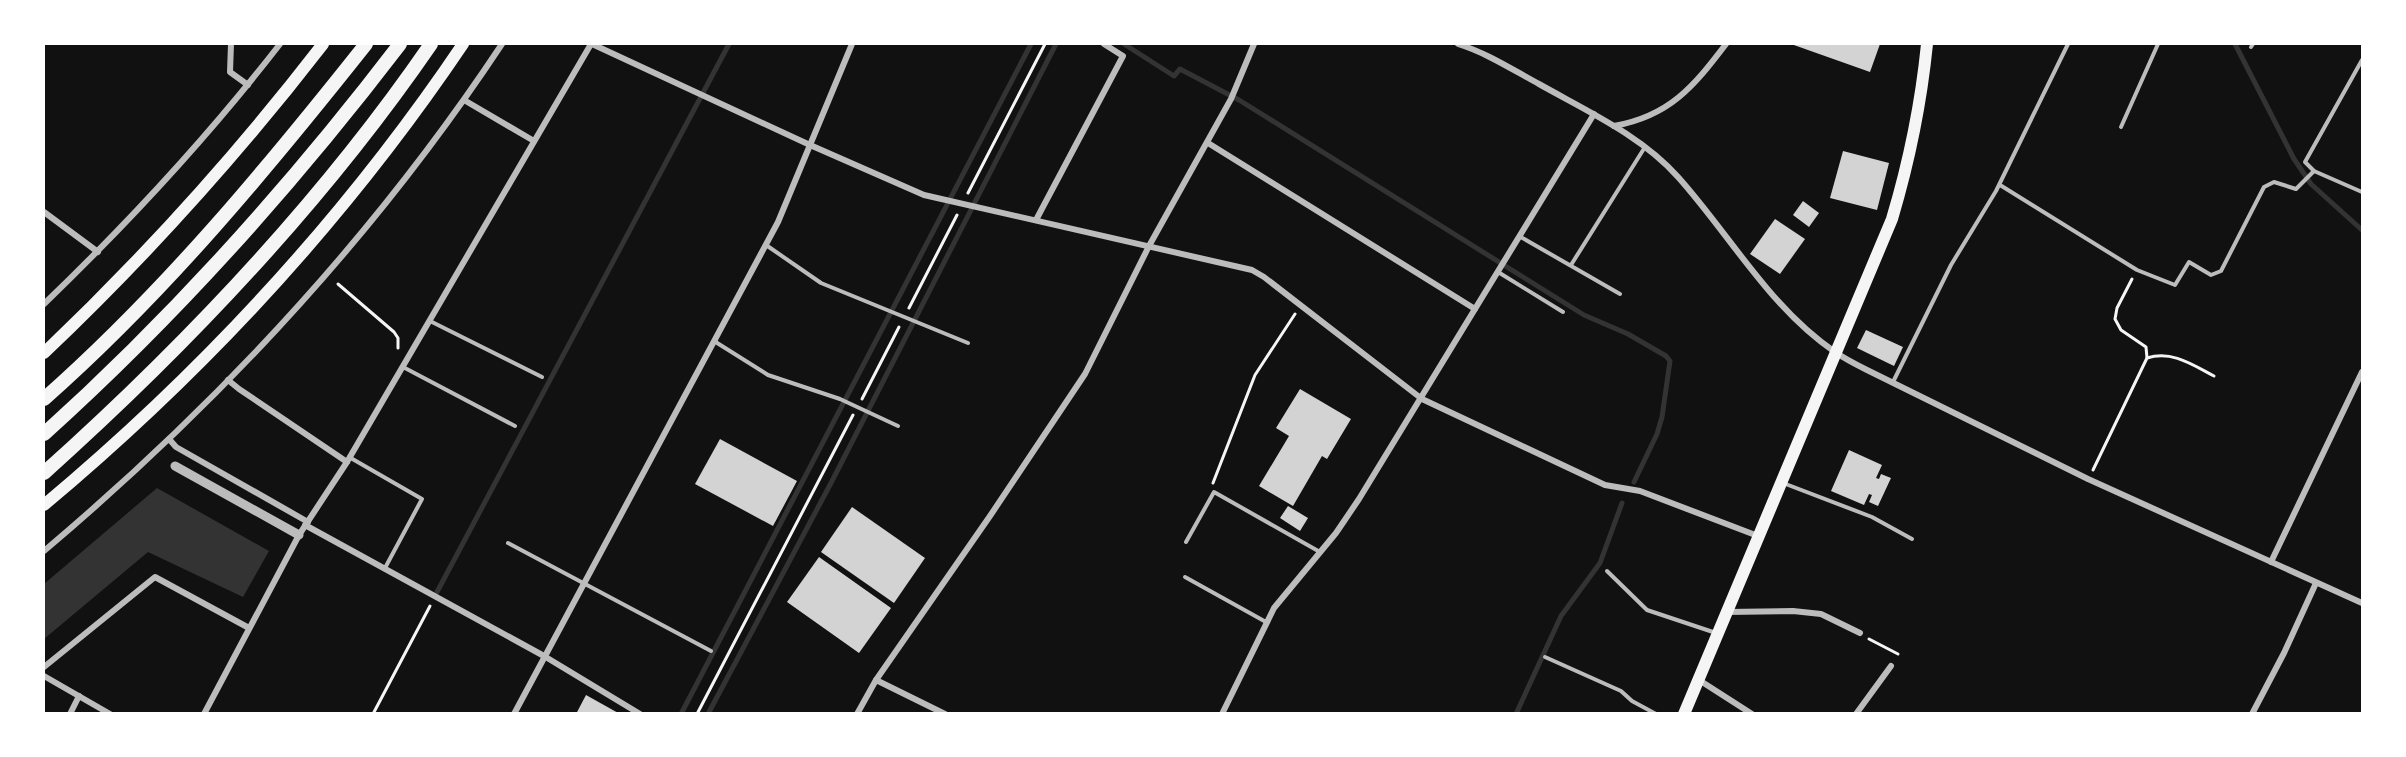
<svg xmlns="http://www.w3.org/2000/svg" width="2406" height="757" font-family="'Zilla Slab',serif">
	<style>
		.water { fill: #333 }
		.lines { fill: none; stroke-linecap: round; stroke-linejoin: round }
		.stream { stroke: #333; stroke-width: 5 }
		.building { fill: #d3d3d3 }
		.path { stroke: #f5f5f5; stroke-width: 3 }
		.service { stroke: #bcbcbc; stroke-width: 4 }
		.minor { stroke: #bcbcbc; stroke-width: 6 }
		.tertiary { stroke: #bcbcbc; stroke-width: 9 }
		.primary { stroke: #f5f5f5; stroke-width: 12 }
		.trunk { stroke: #f5f5f5; stroke-width: 12 }
		.motorway { stroke: #f5f5f5; stroke-width: 14 }
	</style>
	<rect width="100%" height="100%" fill="#111"/>
	<polygon class="water" points="157,488 269,551 243,597 148,552 44,639 44,584"/>
	<g class="lines">
		<g class="stream">
			<polyline points="1124,44 1174,76 1180,69 1239,100 1584,315 1628,334 1666,356 1670,361 1662,417 1657,434 1634,482"/>
			<polyline points="2235,44 2294,159 2311,184 2362,230"/>
			<polyline points="437,592 729,44"/>
			<polyline points="681,714 1031,44"/>
			<polyline points="708,714 831,483 1056,44"/>
			<polyline points="1516,714 1561,616 1600,563 1622,503"/>
		</g>
	</g>
	<g class="building">
		<polygon points="1791,44 1880,44 1870,72"/>
		<polygon points="1843,151 1889,163 1877,210 1830,198"/>
		<polygon points="1803,201 1819,213 1809,227 1793,215"/>
		<polygon points="1775,219 1805,239 1780,274 1750,254"/>
		<polygon points="1866,330 1903,347 1894,366 1857,348"/>
		<polygon points="1300,389 1351,419 1327,459 1322,456 1293,506 1259,486 1289,436 1276,428"/>
		<polygon points="720,439 797,481 773,526 695,484"/>
		<polygon points="1849,450 1882,465 1876,478 1879,479 1881,474 1891,478 1878,506 1869,502 1872,495 1869,494 1864,505 1831,491"/>
		<polygon points="1288,506 1308,518 1300,531 1280,518"/>
		<polygon points="852,507 925,558 894,603 821,552"/>
		<polygon points="819,557 891,608 859,653 787,602"/>
		<polygon points="586,695 620,714 576,714"/>
	</g>
	<g class="lines">
		<g class="path">
			<polyline points="968,193 1045,44"/>
			<polyline points="338,284 394,332 398,338 398,348"/>
			<polyline points="909,308 957,215"/>
			<path d="M2147,358C2172,350 2193,365 2214,376"/>
			<polyline points="862,399 899,327"/>
			<polyline points="2093,470 2147,358 2146,347 2121,330 2115,319 2117,308 2132,279"/>
			<polyline points="1213,483 1255,375 1295,314"/>
			<polyline points="1869,639 1898,654"/>
			<polyline points="373,714 430,606"/>
			<polyline points="697,714 853,415"/>
		</g>
		<g class="service">
			<polyline points="2251,47 2253,44"/>
			<polyline points="2362,60 2305,162 2314,171 2362,192"/>
			<polyline points="2121,127 2158,44"/>
			<polyline points="2000,185 2137,270 2175,285 2189,262 2211,275 2221,271 2264,187 2274,182 2296,189 2314,171"/>
			<polyline points="1519,236 1620,294"/>
			<polyline points="766,245 821,283 968,343"/>
			<polyline points="1571,265 1645,147"/>
			<polyline points="1498,272 1563,312"/>
			<polyline points="430,321 542,377"/>
			<polyline points="714,341 768,375 840,399 898,426"/>
			<polyline points="403,367 515,426"/>
			<polyline points="1893,382 1951,265 1996,191 2068,44"/>
			<polyline points="349,457 422,499 385,568"/>
			<polyline points="1783,483 1872,517 1912,539"/>
			<polyline points="1186,542 1214,492 1320,552"/>
			<polyline points="508,543 711,651"/>
			<polyline points="1607,571 1647,610 1716,633"/>
			<polyline points="1185,577 1266,622"/>
			<polyline points="1545,657 1621,691 1632,701 1656,714"/>
		</g>
		<g class="minor">
			<polyline points="231,44 230,72 248,85"/>
			<polyline points="592,44 810,145 924,195 1252,270 1264,277 1422,399 1605,485 1640,491 1758,536"/>
			<path d="M1458,44C1487,53 1513,70 1539,84C1587,111 1642,136 1678,177C1730,235 1770,308 1835,352C1845,359 1857,365 1867,370L2088,479L2362,603"/>
			<polyline points="464,100 534,141"/>
			<path d="M1614,126C1670,116 1694,86 1726,44"/>
			<polyline points="1208,143 1475,309"/>
			<polyline points="44,212 98,252"/>
			<polyline points="1036,220 1123,56 1104,44"/>
			<path d="M44,304C128,223 208,137 280,44"/>
			<polyline points="228,380 239,389 347,462"/>
			<polyline points="169,439 176,447 308,522"/>
			<polyline points="305,525 544,656 640,714"/>
			<path d="M44,551C218,404 376,234 502,44"/>
			<polyline points="2271,562 2362,372"/>
			<polyline points="1727,612 1793,611 1821,614 1860,633"/>
			<polyline points="44,667 155,577 249,628"/>
			<polyline points="44,676 110,714"/>
			<polyline points="876,680 945,714"/>
			<polyline points="1699,680 1752,714"/>
			<polyline points="70,714 79,696"/>
			<polyline points="204,714 299,535 347,462 591,44"/>
			<polyline points="514,714 778,222 852,44"/>
			<polyline points="857,714 876,680 990,516 1085,374 1149,246 1231,99 1254,44"/>
			<polyline points="1222,714 1274,608 1336,533 1359,499 1594,114"/>
			<polyline points="1856,714 1891,666"/>
			<polyline points="2252,714 2284,653 2316,583"/>
		</g>
		<polyline class="tertiary" points="175,466 299,535"/>
		<path class="primary" d="M1684,714L1892,219C1909,162 1921,104 1927,44"/>
		<g class="trunk">
			<path d="M44,353C145,257 238,154 323,44"/>
			<path d="M44,505C203,372 347,216 463,44"/>
		</g>
		<g class="motorway">
			<path d="M44,399C165,292 266,170 366,44"/>
			<path d="M44,434C175,316 293,184 400,44"/>
			<path d="M44,473C188,344 321,204 431,44"/>
		</g>
	</g>
	<rect width="2406" height="757" fill="none" stroke="#ffffff" stroke-width="90"/>
</svg>
